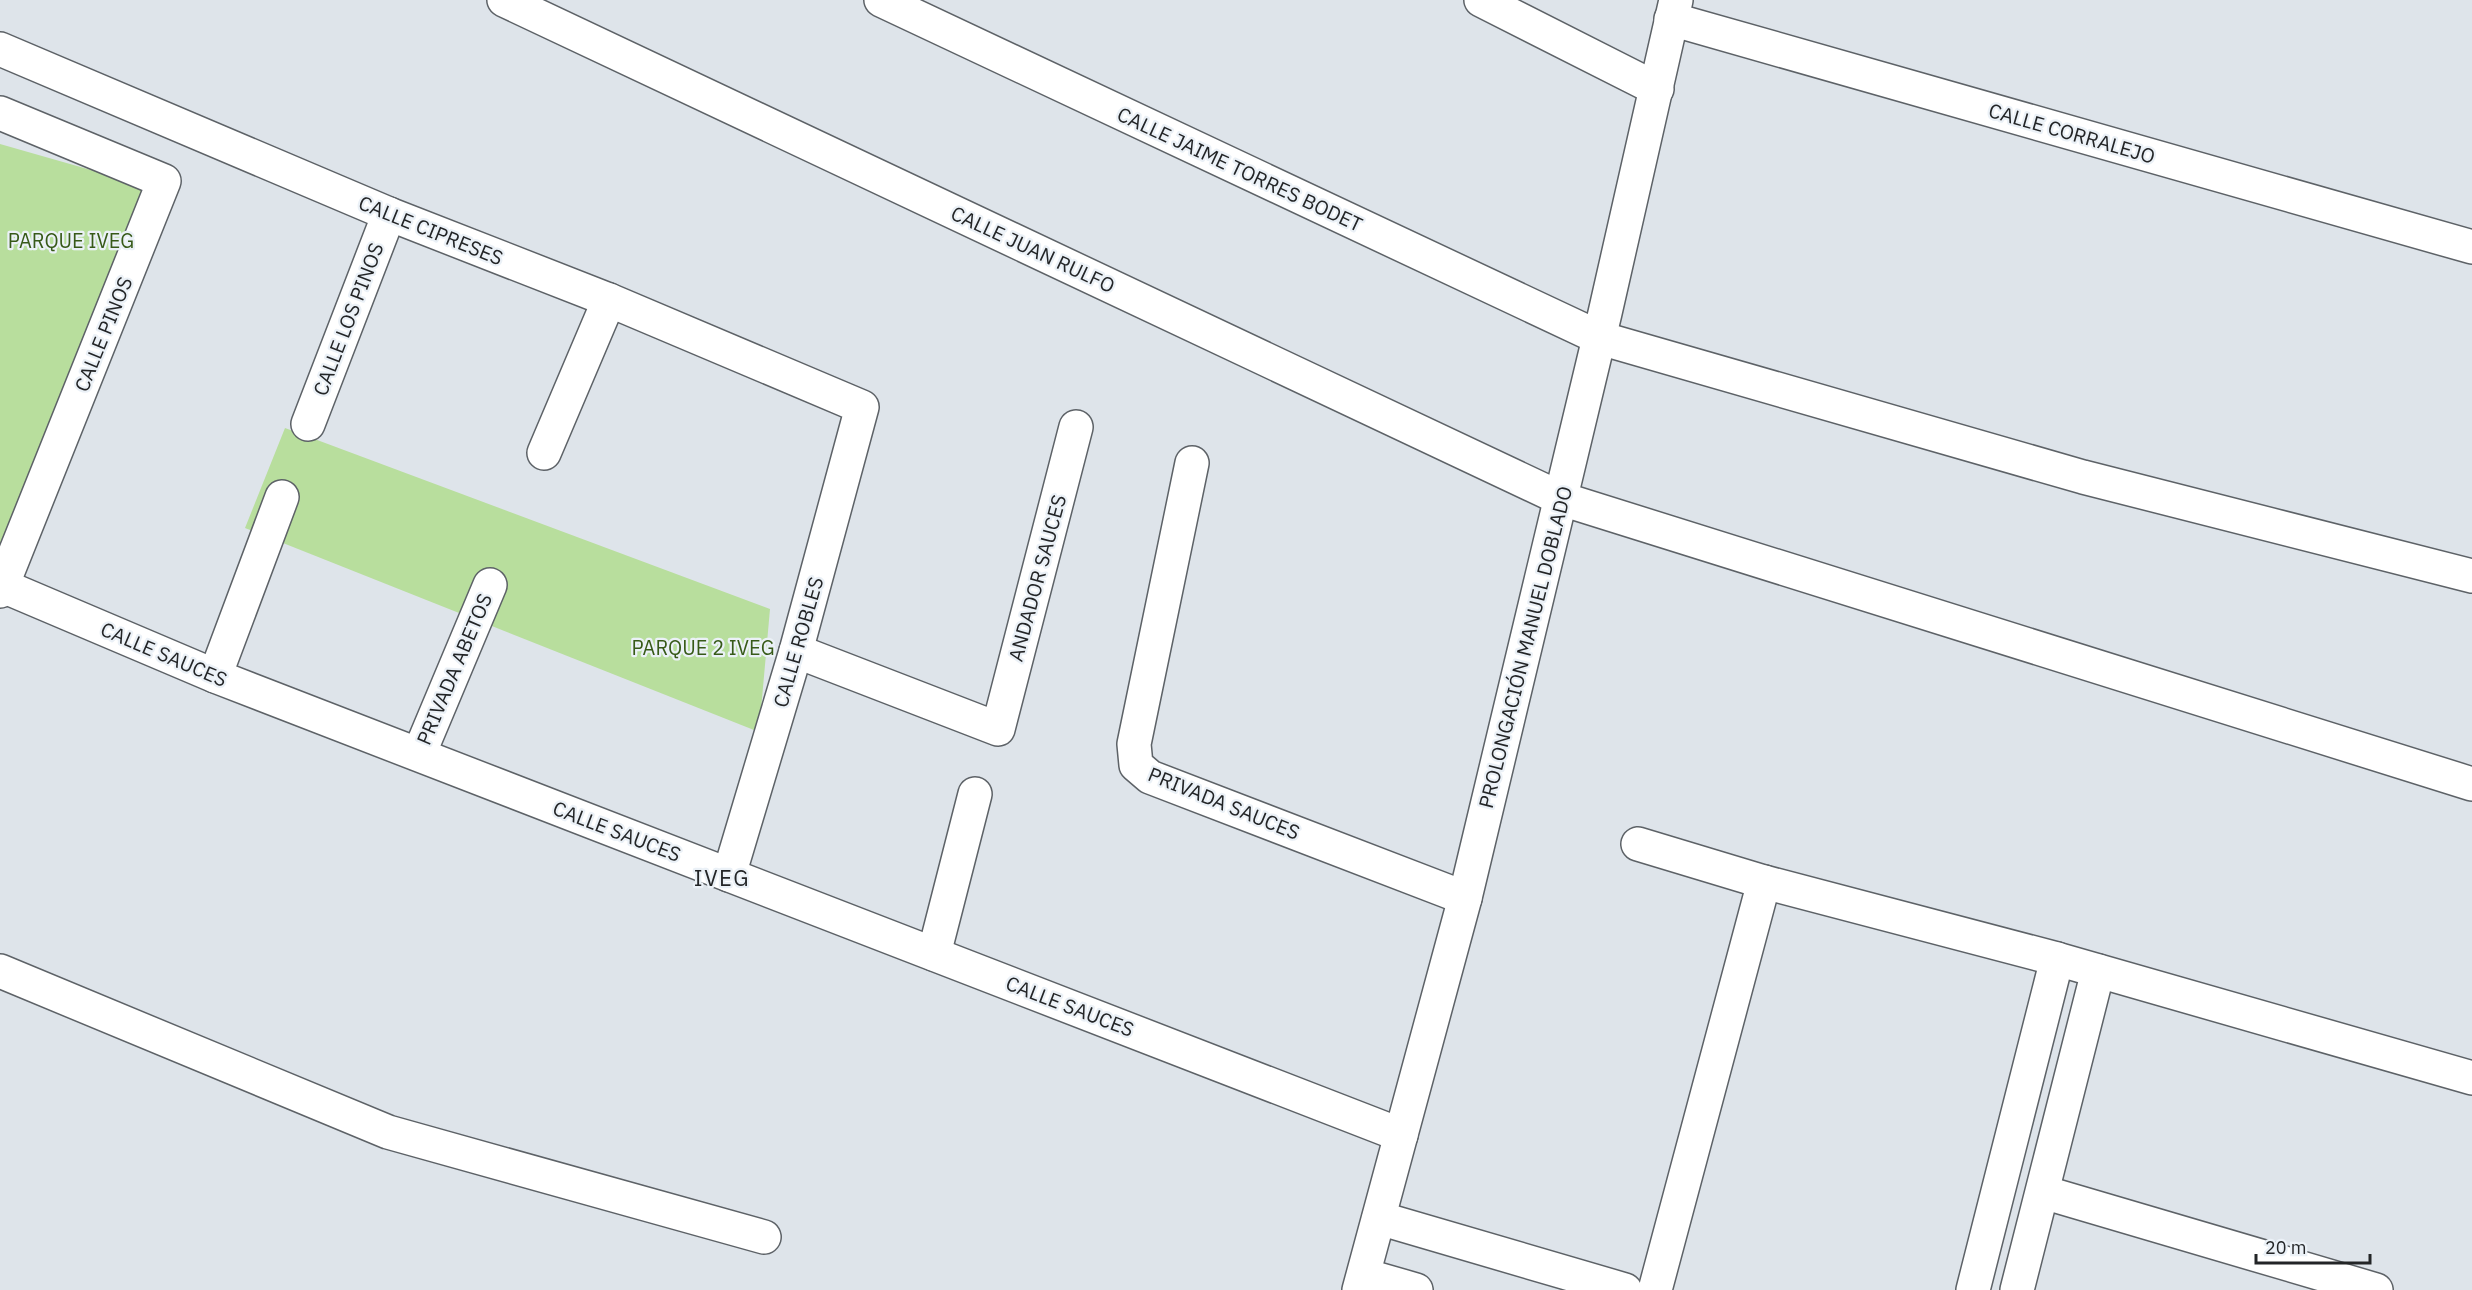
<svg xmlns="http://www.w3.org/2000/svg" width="2472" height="1290" font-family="'IBM Plex Sans',sans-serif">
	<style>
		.green { fill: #b8de9d }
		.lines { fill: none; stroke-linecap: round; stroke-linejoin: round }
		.minor-casing { stroke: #5d6267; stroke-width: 36 }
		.tertiary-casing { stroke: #5d6267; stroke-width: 36 }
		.minor { stroke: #fff; stroke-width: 33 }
		.tertiary { stroke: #fff; stroke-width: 33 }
		.labels { text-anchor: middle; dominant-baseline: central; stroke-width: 4.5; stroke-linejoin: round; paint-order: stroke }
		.street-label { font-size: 20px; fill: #232527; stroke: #ebf1f7 }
		.park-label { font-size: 20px; fill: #375a18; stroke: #ebf1f7 }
		.quarter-label { font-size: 22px; letter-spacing: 1.5px; fill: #232527; stroke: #ebf1f7 }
	</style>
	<rect width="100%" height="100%" fill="#dee4ea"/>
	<g class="green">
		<polygon points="0,144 168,192 0,608"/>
		<polygon points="285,428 770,609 759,732 245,528"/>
	</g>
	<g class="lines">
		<defs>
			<g id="minor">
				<polyline points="504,0 1562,499 2472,784"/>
				<polyline points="881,0 1600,338 2083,477 2472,576"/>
				<polyline points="1481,0 1657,89"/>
				<polyline points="1671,19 2472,247"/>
				<polyline points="0,49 389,214 609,300 862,407 796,651 729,875"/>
				<polyline points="0,113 164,181 0,591"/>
				<polyline points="308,424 389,214"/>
				<polyline points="544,453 609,300"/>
				<polyline points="1192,463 1134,744 1136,765 1150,777 1465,898"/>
				<polyline points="3,586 215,676 1401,1135"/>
				<polyline points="796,651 998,729 1076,427"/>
				<polyline points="215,676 282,497"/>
				<polyline points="419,754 490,585"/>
				<polyline points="1638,844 1764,882 2057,959 2472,1078"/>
				<polyline points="934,954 975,794"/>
				<polyline points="0,971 388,1132 764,1237"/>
				<polyline points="2043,1192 2376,1290"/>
				<polyline points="1379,1218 1625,1290"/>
				<polyline points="1364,1275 1416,1290"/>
				<polyline points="1655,1290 1764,882"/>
				<polyline points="1973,1290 2057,959"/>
				<polyline points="2017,1290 2098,971"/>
			</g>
			<polyline id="tertiary" points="1359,1290 1465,898 1605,313 1676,0"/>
		</defs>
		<use href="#minor" class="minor-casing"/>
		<use href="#tertiary" class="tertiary-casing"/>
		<use href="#minor" class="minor"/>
		<use href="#tertiary" class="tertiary"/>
	</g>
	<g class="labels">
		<g class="street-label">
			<text transform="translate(2072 133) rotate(16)">CALLE CORRALEJO</text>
			<text transform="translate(1240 169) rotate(25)">CALLE JAIME TORRES BODET</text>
			<text transform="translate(431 230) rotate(22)">CALLE CIPRESES</text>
			<text transform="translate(1033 249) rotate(25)">CALLE JUAN RULFO</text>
			<text transform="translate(348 319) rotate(-69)">CALLE LOS PINOS</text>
			<text transform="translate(103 334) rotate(-68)">CALLE PINOS</text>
			<text transform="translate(1037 578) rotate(-75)">ANDADOR SAUCES</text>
			<text transform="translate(798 642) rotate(-74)">CALLE ROBLES</text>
			<text transform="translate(1525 647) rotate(-76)">PROLONGACIÓN MANUEL DOBLADO</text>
			<text transform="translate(164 654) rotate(23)">CALLE SAUCES</text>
			<text transform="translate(454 669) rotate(-67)">PRIVADA ABETOS</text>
			<text transform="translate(1224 803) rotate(22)">PRIVADA SAUCES</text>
			<text transform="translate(617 831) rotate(21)">CALLE SAUCES</text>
			<text transform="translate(1070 1006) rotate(21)">CALLE SAUCES</text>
		</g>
		<g class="park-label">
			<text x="71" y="240">PARQUE IVEG</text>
			<text x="703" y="647">PARQUE 2 IVEG</text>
		</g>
		<g class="quarter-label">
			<text x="722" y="877">IVEG</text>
		</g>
	</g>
	<path d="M2256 1254v9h114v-9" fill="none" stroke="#232527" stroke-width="3"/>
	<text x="2265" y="1254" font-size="18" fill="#232527" stroke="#ebf1f7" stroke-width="4.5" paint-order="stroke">20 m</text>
</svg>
